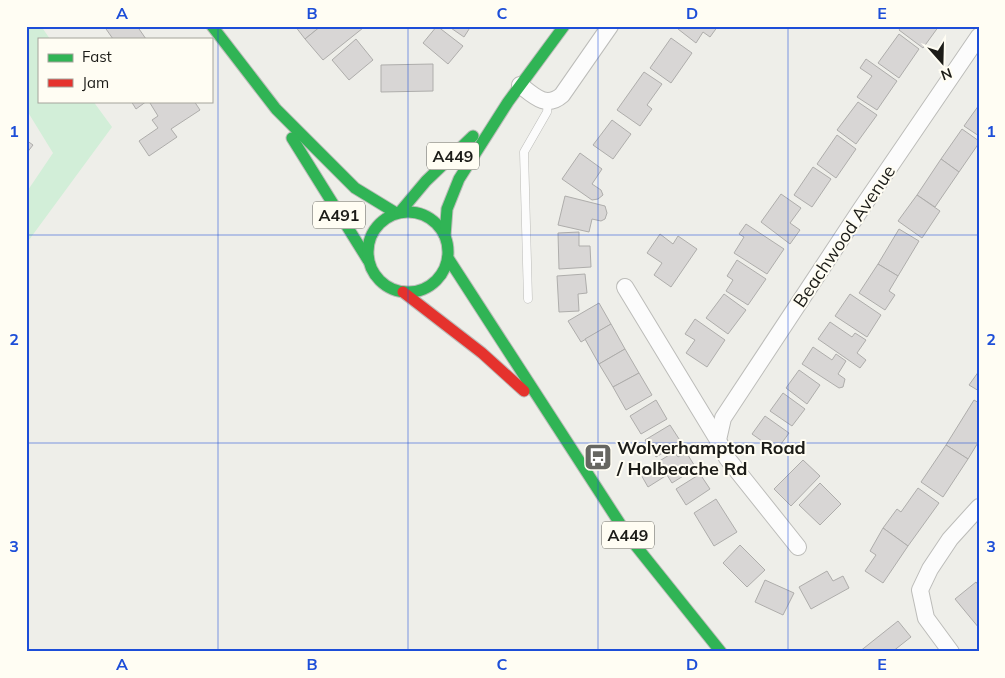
<svg xmlns="http://www.w3.org/2000/svg" width="1005" height="678" font-family="Mulish,sans-serif">
	<style>
		.green { fill: #d2eed8 }
		.building { fill: #d8d6d5; stroke: #aeadab }
		.lines { fill: none; stroke-linecap: round; stroke-linejoin: round }
		.lane-casing { stroke: #bcbcb9; stroke-width: 9 }
		.street-casing { stroke: #bcbcb9; stroke-width: 18 }
		.fast-casing { stroke: #bcbcb9; stroke-width: 13 }
		.jam-casing { stroke: #bcbcb9; stroke-width: 13 }
		.lane { stroke: #fcfcfc; stroke-width: 8 }
		.street { stroke: #fcfcfc; stroke-width: 16 }
		.fast { stroke: #30b455; stroke-width: 11 }
		.jam { stroke: #e5322d; stroke-width: 11 }
		.grid { fill: none; stroke: #1d4ed8; stroke-width: 1; stroke-opacity: 0.55 }
		.labels { text-anchor: middle; dominant-baseline: central; stroke-width: 4; stroke-linejoin: round; paint-order: stroke }
		.shield { fill: #fffdf3; stroke: #60605a; stroke-width: 1 }
		.shield-label { font-size: 16px; font-weight: bold; fill: #1c1c18 }
		.street-label { font-size: 18px; fill: #1c1c18; stroke: #fffdf3 }
		.poi-label { font-size: 18px; font-weight: bold; fill: #1c1c18; stroke: #fffdf3; text-anchor: start }
		.neatline { fill: none; stroke: #1d4ed8; stroke-width: 2 }
		.grid-label { font-size: 16px; text-anchor: middle; font-weight: bold; fill: #1d4ed8 }
	</style>
	<rect width="100%" height="100%" fill="#eeeee9"/>
	<polygon class="green" points="26,26 41,26 50,39 39,39 39,101 93,101 112,127 26,244 26,193 53,153 26,109"/>
	<g class="building">
		<polygon points="104,26 137,26 146,39 113,39"/>
		<polygon points="295,26 321,26 305,39"/>
		<polygon points="321,26 361,26 363,28 323,60 305,39"/>
		<polygon points="437,26 463,46 448,64 423,43"/>
		<polygon points="448,26 471,26 464,37"/>
		<polygon points="680,26 718,26 710,37 703,32 696,43 678,29"/>
		<polygon points="902,26 939,26 923,48 899,30"/>
		<polygon points="899,34 919,49 899,78 878,63"/>
		<polygon points="671,38 692,53 671,83 650,68"/>
		<polygon points="356,39 373,60 349,80 332,60"/>
		<polygon points="866,59 897,81 877,110 857,97 872,76 860,68"/>
		<polygon points="433,64 433,91 381,92 381,65"/>
		<polygon points="644,72 662,84 647,105 652,109 640,126 617,110"/>
		<polygon points="131,101 147,101 136,109"/>
		<polygon points="153,101 194,101 200,110 171,129 177,137 149,156 139,141 158,128 152,120 158,116 150,103"/>
		<polygon points="858,102 877,115 856,144 837,130"/>
		<polygon points="979,105 979,136 964,126"/>
		<polygon points="612,120 631,134 613,159 593,145"/>
		<polygon points="962,129 979,141 979,143 959,172 941,159"/>
		<polygon points="837,135 856,149 836,178 817,164"/>
		<polygon points="26,140 33,145 26,154"/>
		<polygon points="580,153 602,169 592,184 601,190 603,195 598,199 592,200 562,179"/>
		<polygon points="941,159 959,172 935,207 917,195"/>
		<polygon points="813,167 831,179 812,207 794,195"/>
		<polygon points="781,194 801,208 790,223 800,230 790,244 761,222"/>
		<polygon points="917,195 940,211 922,238 898,221"/>
		<polygon points="565,196 605,206 607,213 605,219 601,221 592,219 589,232 558,225"/>
		<polygon points="746,224 784,249 767,274 734,253 744,237 739,234"/>
		<polygon points="899,229 919,241 898,276 878,264"/>
		<polygon points="579,232 579,246 590,246 591,267 559,269 558,233"/>
		<polygon points="660,234 673,244 678,236 697,249 671,287 654,275 662,263 647,253"/>
		<polygon points="737,260 766,279 748,305 726,291 733,280 727,276"/>
		<polygon points="878,264 898,276 889,291 895,295 885,310 859,293"/>
		<polygon points="585,274 587,293 578,294 579,311 559,312 557,276"/>
		<polygon points="724,294 746,310 728,334 706,318"/>
		<polygon points="850,294 881,315 867,337 835,316"/>
		<polygon points="599,303 611,324 581,342 568,321"/>
		<polygon points="695,319 725,340 707,367 686,353 695,340 685,334"/>
		<polygon points="830,322 852,337 855,333 866,340 857,353 866,360 860,368 818,339"/>
		<polygon points="611,324 625,349 599,364 585,339"/>
		<polygon points="813,347 832,360 836,354 846,361 838,374 845,379 843,387 839,388 802,364"/>
		<polygon points="625,349 639,373 613,387 599,364"/>
		<polygon points="799,370 820,385 807,404 786,388"/>
		<polygon points="979,371 979,391 969,385"/>
		<polygon points="639,373 652,395 626,410 613,387"/>
		<polygon points="783,393 805,409 792,426 770,411"/>
		<polygon points="656,400 667,419 641,434 630,416"/>
		<polygon points="974,400 979,403 979,441 968,459 946,445"/>
		<polygon points="765,416 789,433 776,451 752,434"/>
		<polygon points="670,425 681,442 656,457 645,440"/>
		<polygon points="946,445 968,459 943,497 921,482"/>
		<polygon points="674,452 678,457 686,452 696,468 672,483 667,475 648,487 640,473"/>
		<polygon points="803,460 820,476 791,506 774,489"/>
		<polygon points="700,474 710,489 686,505 676,489"/>
		<polygon points="820,483 841,504 820,525 799,505"/>
		<polygon points="918,488 939,503 908,546 883,528 897,509 901,512"/>
		<polygon points="716,499 737,532 714,546 694,513"/>
		<polygon points="883,528 908,546 883,583 865,571 876,555 870,551"/>
		<polygon points="740,545 765,570 747,587 723,563"/>
		<polygon points="827,571 833,581 843,576 849,588 811,609 799,587"/>
		<polygon points="765,580 794,593 783,615 755,602"/>
		<polygon points="976,582 979,586 979,628 955,599"/>
		<polygon points="898,621 911,637 892,652 859,652"/>
	</g>
	<g class="lines">
		<defs>
			<polyline id="lane" points="528,299 524,152 547,112 548,103"/>
			<g id="street">
				<path d="M520,85C534,96 546,109 562,95L610,26"/>
				<polyline points="625,287 718,440"/>
				<polyline points="798,547 727,458 718,440 723,418 861,209 979,36"/>
				<polyline points="951,652 926,618 920,590 930,569 950,539 979,507"/>
			</g>
			<g id="fast">
				<polyline points="212,26 276,109 355,188 396,213"/>
				<polyline points="292,138 368,260"/>
				<circle cx="408" cy="252" r="40"/>
				<polyline points="400,212 426,181 473,136"/>
				<polyline points="445,236 447,209 459,179 508,102 564,26"/>
				<polyline points="448,258 628,536 721,652"/>
			</g>
			<polyline id="jam" points="403,292 482,353 524,391"/>
		</defs>
		<use href="#lane" class="lane-casing"/>
		<use href="#street" class="street-casing"/>
		<use href="#fast" class="fast-casing"/>
		<use href="#jam" class="jam-casing"/>
		<use href="#lane" class="lane"/>
		<use href="#street" class="street"/>
		<use href="#fast" class="fast"/>
		<use href="#jam" class="jam"/>
	</g>
	<path class="grid" d="M218,26V652M408,26V652M598,26V652M788,26V652M26,235H979M26,443H979"/>
	<defs>
		<symbol id="bus-square" viewBox="-11 -11 22 22"><rect x="-9" y="-9" width="18" height="18" rx="4" fill="#666661" stroke="#fffdf3"/><path d="M-5-6H5V4H4V6H2V4H-2V6H-4V4H-5ZM-3.5-4V0h7V-4ZM-3.5 1.2v1.5H-2V1.2ZM2 1.2v1.5H3.5V1.2Z" fill="#fff"/></symbol>
	</defs>
	<g fill-rule="evenodd">
		<use href="#bus-square" x="582" y="441" width="32" height="32"/>
	</g>
	<g class="labels">
		<g class="shield">
			<rect x="427" y="142.5" width="52" height="27" rx="4"/>
			<rect x="313" y="201.5" width="52" height="27" rx="4"/>
			<rect x="602" y="521.5" width="52" height="27" rx="4"/>
		</g>
		<g class="shield-label">
			<text x="453" y="156">A449</text>
			<text x="339" y="215">A491</text>
			<text x="628" y="535">A449</text>
		</g>
		<g class="street-label">
			<text transform="translate(844 236) rotate(-56)">Beachwood Avenue</text>
		</g>
		<g class="poi-label">
			<text x="617" y="447">Wolverhampton Road<tspan x="617" dy="21">/ Holbeache Rd</tspan></text>
		</g>
	</g>
	<rect width="1005" height="678" fill="none" stroke="#fffdf3" stroke-width="55"/>
	<rect x="38" y="38" width="175" height="65" fill="#fffdf3" stroke="#a4a39b"/>
	<rect x="48" y="54" width="25" height="8" fill="#30b455" stroke="#a4a39b"/>
	<text x="82" y="62" font-size="15" fill="#1c1c18">Fast</text>
	<rect x="48" y="79" width="25" height="8" fill="#e5322d" stroke="#a4a39b"/>
	<text x="82" y="88" font-size="15" fill="#1c1c18">Jam</text>
	<g transform="translate(942 62) rotate(160)" stroke="#fffdf3" stroke-width="4" paint-order="stroke">
	<path d="M0-4L9 19L0 12L-9 19Z" fill="#1c1c18"/>
	<text y="-8" font-size="14" font-weight="bold" text-anchor="middle" fill="#1c1c18">N</text>
	</g>
	<rect x="28" y="28" width="950" height="622" class="neatline"/>
	<g class="grid-label">
		<text x="122" y="19">A</text>
		<text x="312" y="19">B</text>
		<text x="502" y="19">C</text>
		<text x="692" y="19">D</text>
		<text x="882" y="19">E</text>
		<text x="14" y="137">1</text>
		<text x="991" y="137">1</text>
		<text x="14" y="345">2</text>
		<text x="991" y="345">2</text>
		<text x="14" y="552">3</text>
		<text x="991" y="552">3</text>
		<text x="122" y="670">A</text>
		<text x="312" y="670">B</text>
		<text x="502" y="670">C</text>
		<text x="692" y="670">D</text>
		<text x="882" y="670">E</text>
	</g>
</svg>
